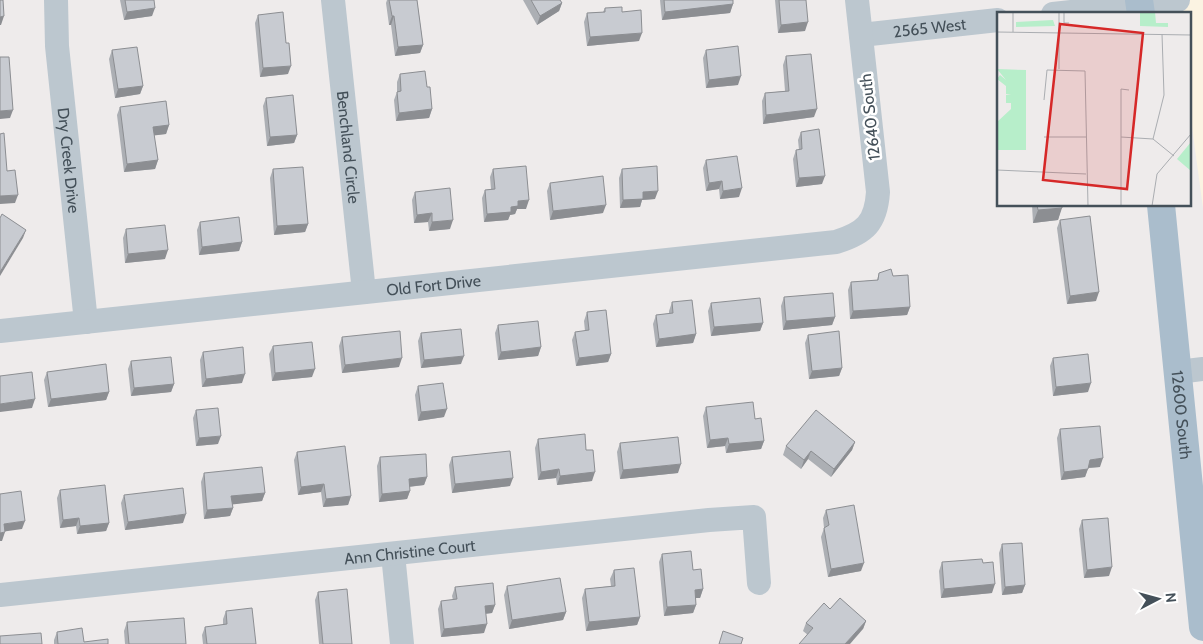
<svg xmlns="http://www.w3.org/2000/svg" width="1203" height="644" font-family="Cabin,sans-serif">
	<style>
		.commercial { fill: #fbf3e2 }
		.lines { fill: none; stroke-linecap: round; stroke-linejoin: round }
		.minor { stroke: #bcc7cf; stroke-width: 24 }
		.major { stroke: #aabdcc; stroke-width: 28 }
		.wall { fill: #acafb4 }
		.shaded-wall { fill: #8c8e92 }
		.building { fill: #c8cbd1; stroke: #8c8e92 }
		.labels { text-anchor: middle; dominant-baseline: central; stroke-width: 5; stroke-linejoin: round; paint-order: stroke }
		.street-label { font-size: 16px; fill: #445059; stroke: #fff }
		.inset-road { fill: none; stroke: #aaadb1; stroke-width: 1 }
		.view { fill: #d62828; fill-opacity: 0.15; stroke: #d62828; stroke-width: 2.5 }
		.inset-edge { fill: none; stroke: #445059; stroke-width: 2.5 }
	</style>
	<rect width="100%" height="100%" fill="#eeebeb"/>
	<polygon class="commercial" points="1175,0 1203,0 1203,208 1189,105 1189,14 1177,14"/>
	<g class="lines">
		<g class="minor">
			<path id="s1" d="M56,0L57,46L86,322"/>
			<path id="s2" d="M333,0L364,292"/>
			<polyline points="1053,14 1178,0"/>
			<path id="s3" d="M861,35L998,20"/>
			<path id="s4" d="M0,331L836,242C865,233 876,223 878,192L857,0"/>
			<polyline points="1178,372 1203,369"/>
			<polyline points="393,554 402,644"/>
			<path id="s5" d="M0,595L709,520L754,517L759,583"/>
		</g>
		<g class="major">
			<polyline points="1139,0 1141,14"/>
			<path id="s6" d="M1161,205L1203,627"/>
		</g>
	</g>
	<g class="wall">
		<polygon points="120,0 154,0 152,16 124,20"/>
		<polygon points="387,0 417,0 423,45 420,53 395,56 391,25 389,25 386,3"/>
		<polygon points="523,0 560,0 562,3 559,11 537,25"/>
		<polygon points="660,0 733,0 733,4 730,13 662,20"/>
		<polygon points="775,0 806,0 805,31 778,33"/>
		<polygon points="605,8 622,12 639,41 587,46 584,22 587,13 603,12"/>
		<polygon points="258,15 286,43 288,74 260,77 255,23"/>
		<polygon points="112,50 143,86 140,94 115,98 109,59"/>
		<polygon points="706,50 738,85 706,88 703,58"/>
		<polygon points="786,56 814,117 763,124 762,101 765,93 785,91 783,65"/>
		<polygon points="400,74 427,87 432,109 429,118 396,121 394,100 397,92 397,82"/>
		<polygon points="266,98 297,135 294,143 267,146 263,106"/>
		<polygon points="120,107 169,125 166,134 154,135 158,160 155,169 124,172 117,115"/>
		<polygon points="801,132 822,184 796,187 793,159 796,150 799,150 798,140"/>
		<polygon points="706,160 739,197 720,199 719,189 706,191 703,168"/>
		<polygon points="273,169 308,224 305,232 274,235 270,178"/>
		<polygon points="493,169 526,209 517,209 515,214 510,215 508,220 484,222 482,198 485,190 491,189 490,177"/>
		<polygon points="622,169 655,199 642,200 640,207 620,208 619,178"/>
		<polygon points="550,183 603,213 550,220 547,191"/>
		<polygon points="415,192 450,229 429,231 428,222 414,223 412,200"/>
		<polygon points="1032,205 1062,205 1058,220 1033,223"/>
		<polygon points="1060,220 1096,301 1067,304 1057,228"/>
		<polygon points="200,222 242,242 239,251 199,255 197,230"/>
		<polygon points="126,229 165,259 125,263 123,238"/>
		<polygon points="879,273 893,276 910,307 907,315 850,319 848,290 851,282 877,280"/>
		<polygon points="784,297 835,317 832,325 783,330 781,306"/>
		<polygon points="672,302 696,334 693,343 656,347 653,324 656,315 669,314 669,311"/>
		<polygon points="711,303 763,323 760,331 711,336 708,311"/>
		<polygon points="587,312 611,354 608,362 576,366 572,340 575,332 585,331 584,321"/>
		<polygon points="498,325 541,347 538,356 498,360 495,333"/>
		<polygon points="421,333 461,364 421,368 418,341"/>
		<polygon points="808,335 842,368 839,376 809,379 805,343"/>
		<polygon points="342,337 399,367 342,373 339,346"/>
		<polygon points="273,346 312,377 272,381 269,354"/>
		<polygon points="203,352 242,383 202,387 200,360"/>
		<polygon points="1053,358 1088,392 1053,396 1050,366"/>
		<polygon points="131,361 174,384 171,392 131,396 128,369"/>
		<polygon points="47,372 109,392 106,400 48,407 44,380"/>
		<polygon points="418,386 444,417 418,421 415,395"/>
		<polygon points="706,407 755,419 764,441 761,449 726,453 725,446 707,448 703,416"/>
		<polygon points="196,410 218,444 196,446 193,418"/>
		<polygon points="1060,429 1100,467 1088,468 1085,477 1061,480 1057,438"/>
		<polygon points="538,439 586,450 592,481 557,485 556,478 538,480 535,448"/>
		<polygon points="855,442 852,450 831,477 808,459 801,469 783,455 786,446"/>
		<polygon points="620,443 678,473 620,479 617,452"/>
		<polygon points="297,452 351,496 348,505 323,507 321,492 298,495 294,460"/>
		<polygon points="380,457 427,477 424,485 409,487 410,491 407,499 379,502 377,466"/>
		<polygon points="452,457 510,486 452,493 449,465"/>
		<polygon points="204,473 265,493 262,501 232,504 233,508 230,516 204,519 201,482"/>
		<polygon points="60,490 109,523 106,531 77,534 76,526 60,528 57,498"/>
		<polygon points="124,495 183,523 125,530 121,503"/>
		<polygon points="826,510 861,571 828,577 821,537 824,528 823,518"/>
		<polygon points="1082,520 1109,576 1084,578 1079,529"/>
		<polygon points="1002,544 1025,585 1022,593 1002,595 999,553"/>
		<polygon points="662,554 693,570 703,589 700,598 695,598 696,605 693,613 664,616 659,562"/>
		<polygon points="942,562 983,563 992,593 941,598 939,571"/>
		<polygon points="614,570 640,617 637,625 586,631 582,598 585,589 611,586 610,579"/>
		<polygon points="507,586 566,612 563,620 509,629 504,595"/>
		<polygon points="455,587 495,605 492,613 485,614 484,633 441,637 438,609 441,601 453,600 452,596"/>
		<polygon points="318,592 352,644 319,644 315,600"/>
		<polygon points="226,611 256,644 203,644 202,635 205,627 223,625 223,619"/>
		<polygon points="866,621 863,629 808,635 803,631 806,623"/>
		<polygon points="127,622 186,644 125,644 124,631"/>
		<polygon points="57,632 84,642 108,644 54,644 54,640"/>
	</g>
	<g class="shaded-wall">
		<polygon points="562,3 559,11 537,25 540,16"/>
		<polygon points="733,4 730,13 662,20 665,12"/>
		<polygon points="155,8 152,16 124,20 127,12"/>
		<polygon points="4,16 1,25 0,25 0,17"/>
		<polygon points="392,16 394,16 391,25 389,25"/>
		<polygon points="808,22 805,31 778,33 781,25"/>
		<polygon points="642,33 639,41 587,46 590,37"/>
		<polygon points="423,45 420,53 395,56 398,47"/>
		<polygon points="291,66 288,74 260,77 263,68"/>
		<polygon points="741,76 738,85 706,88 709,80"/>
		<polygon points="143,86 140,94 115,98 118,89"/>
		<polygon points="432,109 429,118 396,121 399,113"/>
		<polygon points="817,109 814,117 763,124 766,115"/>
		<polygon points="13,110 10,118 0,119 0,111"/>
		<polygon points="169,125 166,134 150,136 153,127"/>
		<polygon points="297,135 294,143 267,146 270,137"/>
		<polygon points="158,160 155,169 124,172 127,164"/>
		<polygon points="825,176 822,184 796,187 799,178"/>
		<polygon points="722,181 719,189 706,191 709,183"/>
		<polygon points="742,188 739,197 720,199 723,191"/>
		<polygon points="658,191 655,199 642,200 640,207 620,208 623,200 643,192"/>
		<polygon points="18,195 15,203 0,204 0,196"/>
		<polygon points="529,200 526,209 517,209 515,214 510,215 508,220 484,222 487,214 511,207 518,201"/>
		<polygon points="606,205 603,213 550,220 553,211"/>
		<polygon points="1062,208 1058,220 1033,223 1038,210"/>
		<polygon points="432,213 428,222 414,223 417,215"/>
		<polygon points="453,220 450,229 429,231 432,222"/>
		<polygon points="308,224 305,232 274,235 277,226"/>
		<polygon points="26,230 23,238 0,276 0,272"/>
		<polygon points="242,242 239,251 199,255 202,247"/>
		<polygon points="168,250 165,259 125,263 128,254"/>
		<polygon points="1099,292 1096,301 1067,304 1070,296"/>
		<polygon points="910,307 907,315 850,319 853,311"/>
		<polygon points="835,317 832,325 783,330 786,321"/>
		<polygon points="763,323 760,331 711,336 714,327"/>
		<polygon points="696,334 693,343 656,347 659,339"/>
		<polygon points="541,347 538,356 498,360 501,352"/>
		<polygon points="611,354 608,362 576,366 579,358"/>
		<polygon points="464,356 461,364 421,368 424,360"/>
		<polygon points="402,358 399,367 342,373 345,365"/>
		<polygon points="842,368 839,376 809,379 812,371"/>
		<polygon points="315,369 312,377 272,381 275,373"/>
		<polygon points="245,374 242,383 202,387 206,379"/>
		<polygon points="1091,383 1088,392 1053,396 1056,387"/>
		<polygon points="174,384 171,392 131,396 134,388"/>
		<polygon points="109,392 106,400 48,407 51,399"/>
		<polygon points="35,399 32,408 0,412 0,404"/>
		<polygon points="447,409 444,417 418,421 421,412"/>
		<polygon points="221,436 218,444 196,446 199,438"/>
		<polygon points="728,438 725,446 707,448 710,440"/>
		<polygon points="764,441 761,449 726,453 729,444"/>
		<polygon points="855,442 852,450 831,477 834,469"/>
		<polygon points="811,451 808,459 801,469 804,460"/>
		<polygon points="1103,458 1100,467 1087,468 1090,460"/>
		<polygon points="681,464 678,473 620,479 623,470"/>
		<polygon points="559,469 556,478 538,480 541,472"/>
		<polygon points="1088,469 1085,477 1061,480 1064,472"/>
		<polygon points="595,472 592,481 557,485 560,476"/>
		<polygon points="427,477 424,485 406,487 409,479"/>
		<polygon points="513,478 510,486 452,493 455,484"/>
		<polygon points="324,484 321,492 298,495 301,487"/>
		<polygon points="410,491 407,499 379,502 382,494"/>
		<polygon points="265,493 262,501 228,505 231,496"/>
		<polygon points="351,496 348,505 323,507 326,499"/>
		<polygon points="233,508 230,516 204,519 207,510"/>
		<polygon points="186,514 183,523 125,530 128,522"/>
		<polygon points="79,518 76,526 60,528 63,520"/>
		<polygon points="25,521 22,529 1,532 4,524"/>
		<polygon points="109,523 106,531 77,534 80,526"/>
		<polygon points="5,532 2,541 0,541 0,533"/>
		<polygon points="864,563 861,571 828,577 831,569"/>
		<polygon points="1112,567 1109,576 1084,578 1087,570"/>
		<polygon points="995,584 992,593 941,598 944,589"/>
		<polygon points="1025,585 1022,593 1002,595 1005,587"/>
		<polygon points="703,589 700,598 692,598 695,590"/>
		<polygon points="495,605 492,613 482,614 485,606"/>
		<polygon points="696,605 693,613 664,616 667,607"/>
		<polygon points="566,612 563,620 509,629 512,620"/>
		<polygon points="640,617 637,625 586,631 589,622"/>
		<polygon points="866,621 863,629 850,644 845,644"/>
		<polygon points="487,624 484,633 441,637 444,629"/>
	</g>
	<g class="building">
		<polygon points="0,0 3,0 4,16 0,17"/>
		<polygon points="125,0 154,0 155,8 127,12"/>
		<polygon points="389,0 417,0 423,45 398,47 394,16 392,16"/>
		<polygon points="531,0 560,0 562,3 540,16"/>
		<polygon points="664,0 733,0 733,4 665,12"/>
		<polygon points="779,0 806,0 808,22 781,25"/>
		<polygon points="622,7 622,12 641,10 642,33 590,37 587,13 605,12 605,8"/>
		<polygon points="283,12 286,43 289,43 291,66 263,68 258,15"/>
		<polygon points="738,46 741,76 709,80 706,50"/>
		<polygon points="137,47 143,86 118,89 112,50"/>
		<polygon points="811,54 817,109 766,115 765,93 789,91 786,56"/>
		<polygon points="0,57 9,57 13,110 0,111"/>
		<polygon points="425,71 427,87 430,87 432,109 399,113 397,92 401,91 400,74"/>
		<polygon points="293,95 297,135 270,137 266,98"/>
		<polygon points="166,101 169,125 153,127 158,160 127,164 120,107"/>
		<polygon points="819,129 825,176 799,178 796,150 802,149 801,132"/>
		<polygon points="4,133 7,171 15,170 18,195 0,196 0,134"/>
		<polygon points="737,156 742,188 723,191 722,181 709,183 706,160"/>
		<polygon points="526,166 529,200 518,201 518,206 511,207 511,212 487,214 485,190 495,189 493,169"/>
		<polygon points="657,166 658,191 643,192 643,199 623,200 622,169"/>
		<polygon points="303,167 308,224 277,226 273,169"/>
		<polygon points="603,176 606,205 553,211 550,183"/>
		<polygon points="450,188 453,220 432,222 432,213 417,215 415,192"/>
		<polygon points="1037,205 1062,205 1062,208 1038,210"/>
		<polygon points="2,214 26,230 0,272 0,218"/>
		<polygon points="1090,216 1099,292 1070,296 1060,220"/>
		<polygon points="239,217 242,242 202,247 200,222"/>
		<polygon points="165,225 168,250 128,254 126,229"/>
		<polygon points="891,269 893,276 908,275 910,307 853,311 851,282 878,280 879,273"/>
		<polygon points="833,293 835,317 786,321 784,297"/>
		<polygon points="760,298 763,323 714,327 711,303"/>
		<polygon points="692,300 696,334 659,339 656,315 673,313 672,302"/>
		<polygon points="606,310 611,354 579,358 575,332 589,330 587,312"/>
		<polygon points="538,321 541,347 501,352 498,325"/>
		<polygon points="461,329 464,356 424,360 421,333"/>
		<polygon points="400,331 402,358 345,365 342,337"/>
		<polygon points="839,331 842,368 812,371 808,335"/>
		<polygon points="312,342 315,369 275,373 273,346"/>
		<polygon points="243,347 245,374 206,379 203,352"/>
		<polygon points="1088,354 1091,383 1056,387 1053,358"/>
		<polygon points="171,357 174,384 134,388 131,361"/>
		<polygon points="106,364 109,392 51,399 47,372"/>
		<polygon points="32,372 35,399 0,404 0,376"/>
		<polygon points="443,383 447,409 421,412 418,386"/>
		<polygon points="753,402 755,419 761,418 764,441 729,444 728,438 710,440 706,407"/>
		<polygon points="218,408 221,436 199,438 196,410"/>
		<polygon points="816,410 855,442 834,469 811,451 804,460 786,446"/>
		<polygon points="1100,426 1103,458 1090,460 1088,469 1064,472 1060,429"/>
		<polygon points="585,434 586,450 593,450 595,472 560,476 559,469 541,472 538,439"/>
		<polygon points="678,437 681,464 623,470 620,443"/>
		<polygon points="345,446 351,496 326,499 324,484 301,487 297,452"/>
		<polygon points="510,451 513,478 455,484 452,457"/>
		<polygon points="426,454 427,477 409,479 410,491 382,494 380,457"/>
		<polygon points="262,467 265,493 231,496 233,508 207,510 204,473"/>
		<polygon points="105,485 109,523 80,526 79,518 63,520 60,490"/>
		<polygon points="183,488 186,514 128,522 124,495"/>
		<polygon points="21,491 25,521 4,524 5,532 0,533 0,494"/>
		<polygon points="854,505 864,563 831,569 824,528 829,525 826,510"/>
		<polygon points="1108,518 1112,567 1087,570 1082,520"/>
		<polygon points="1022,543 1025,585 1005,587 1002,544"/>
		<polygon points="691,551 693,570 701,569 703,589 695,590 696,605 667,607 662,554"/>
		<polygon points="982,559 983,563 993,562 995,584 944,589 942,562"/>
		<polygon points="634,568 640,617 589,622 585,589 615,586 614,570"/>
		<polygon points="560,578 566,612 512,620 507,586"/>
		<polygon points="493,583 495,605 485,606 487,624 444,629 441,601 457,599 455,587"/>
		<polygon points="347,589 352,644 323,644 318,592"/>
		<polygon points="840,598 866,621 845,644 799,644 813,628 806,623 824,603 830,609"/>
		<polygon points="252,608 256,644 207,644 205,627 227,624 226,611"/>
		<polygon points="184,618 186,644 129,644 127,622"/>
		<polygon points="82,628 84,642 108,639 108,644 58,644 57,632"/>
		<polygon points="723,631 743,638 741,644 719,644"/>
		<polygon points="41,633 42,644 0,644 0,636"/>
	</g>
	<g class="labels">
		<g class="street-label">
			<text stroke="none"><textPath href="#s3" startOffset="69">2565 West</textPath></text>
			<text transform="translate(870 117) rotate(-96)">12640 South</text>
			<text stroke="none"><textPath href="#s2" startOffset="148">Benchland Circle</textPath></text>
			<text stroke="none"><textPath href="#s1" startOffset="161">Dry Creek Drive</textPath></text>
			<text stroke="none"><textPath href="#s4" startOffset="436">Old Fort Drive</textPath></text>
			<text stroke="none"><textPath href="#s6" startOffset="211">12600 South</textPath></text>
			<text stroke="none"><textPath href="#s5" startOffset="412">Ann Christine Court</textPath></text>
		</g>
	</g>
	<g transform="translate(997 12)">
		<rect width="194" height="194" fill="#eeebeb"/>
		<path d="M143,0H158L159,11H171V15L143,14ZM56,8L58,14L19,15V10ZM0,57L29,58V138H0V110L14,97V91H9V83L14,82H9V74L0,67L3,63L9,68ZM194,130V159L180,147Z" fill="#b7eeca"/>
		<path class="inset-road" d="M16,0V20M62,0V57M67,0V11H72M0,20L194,23M47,88L50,58L88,59L91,194M47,125H89M124,125L156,127L177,144M156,127L167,83L165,22M0,158L89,162M124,194V77L132,78M155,194L160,162L194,122"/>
		<path class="view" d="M63,12L146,21L130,177L46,168Z"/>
		<rect width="194" height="194" class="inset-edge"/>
	</g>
	<g transform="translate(1158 599) rotate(84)" stroke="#ffffff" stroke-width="4" paint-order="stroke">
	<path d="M0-4L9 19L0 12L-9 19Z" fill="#445059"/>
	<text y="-8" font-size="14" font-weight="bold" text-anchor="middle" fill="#445059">N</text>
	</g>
</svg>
